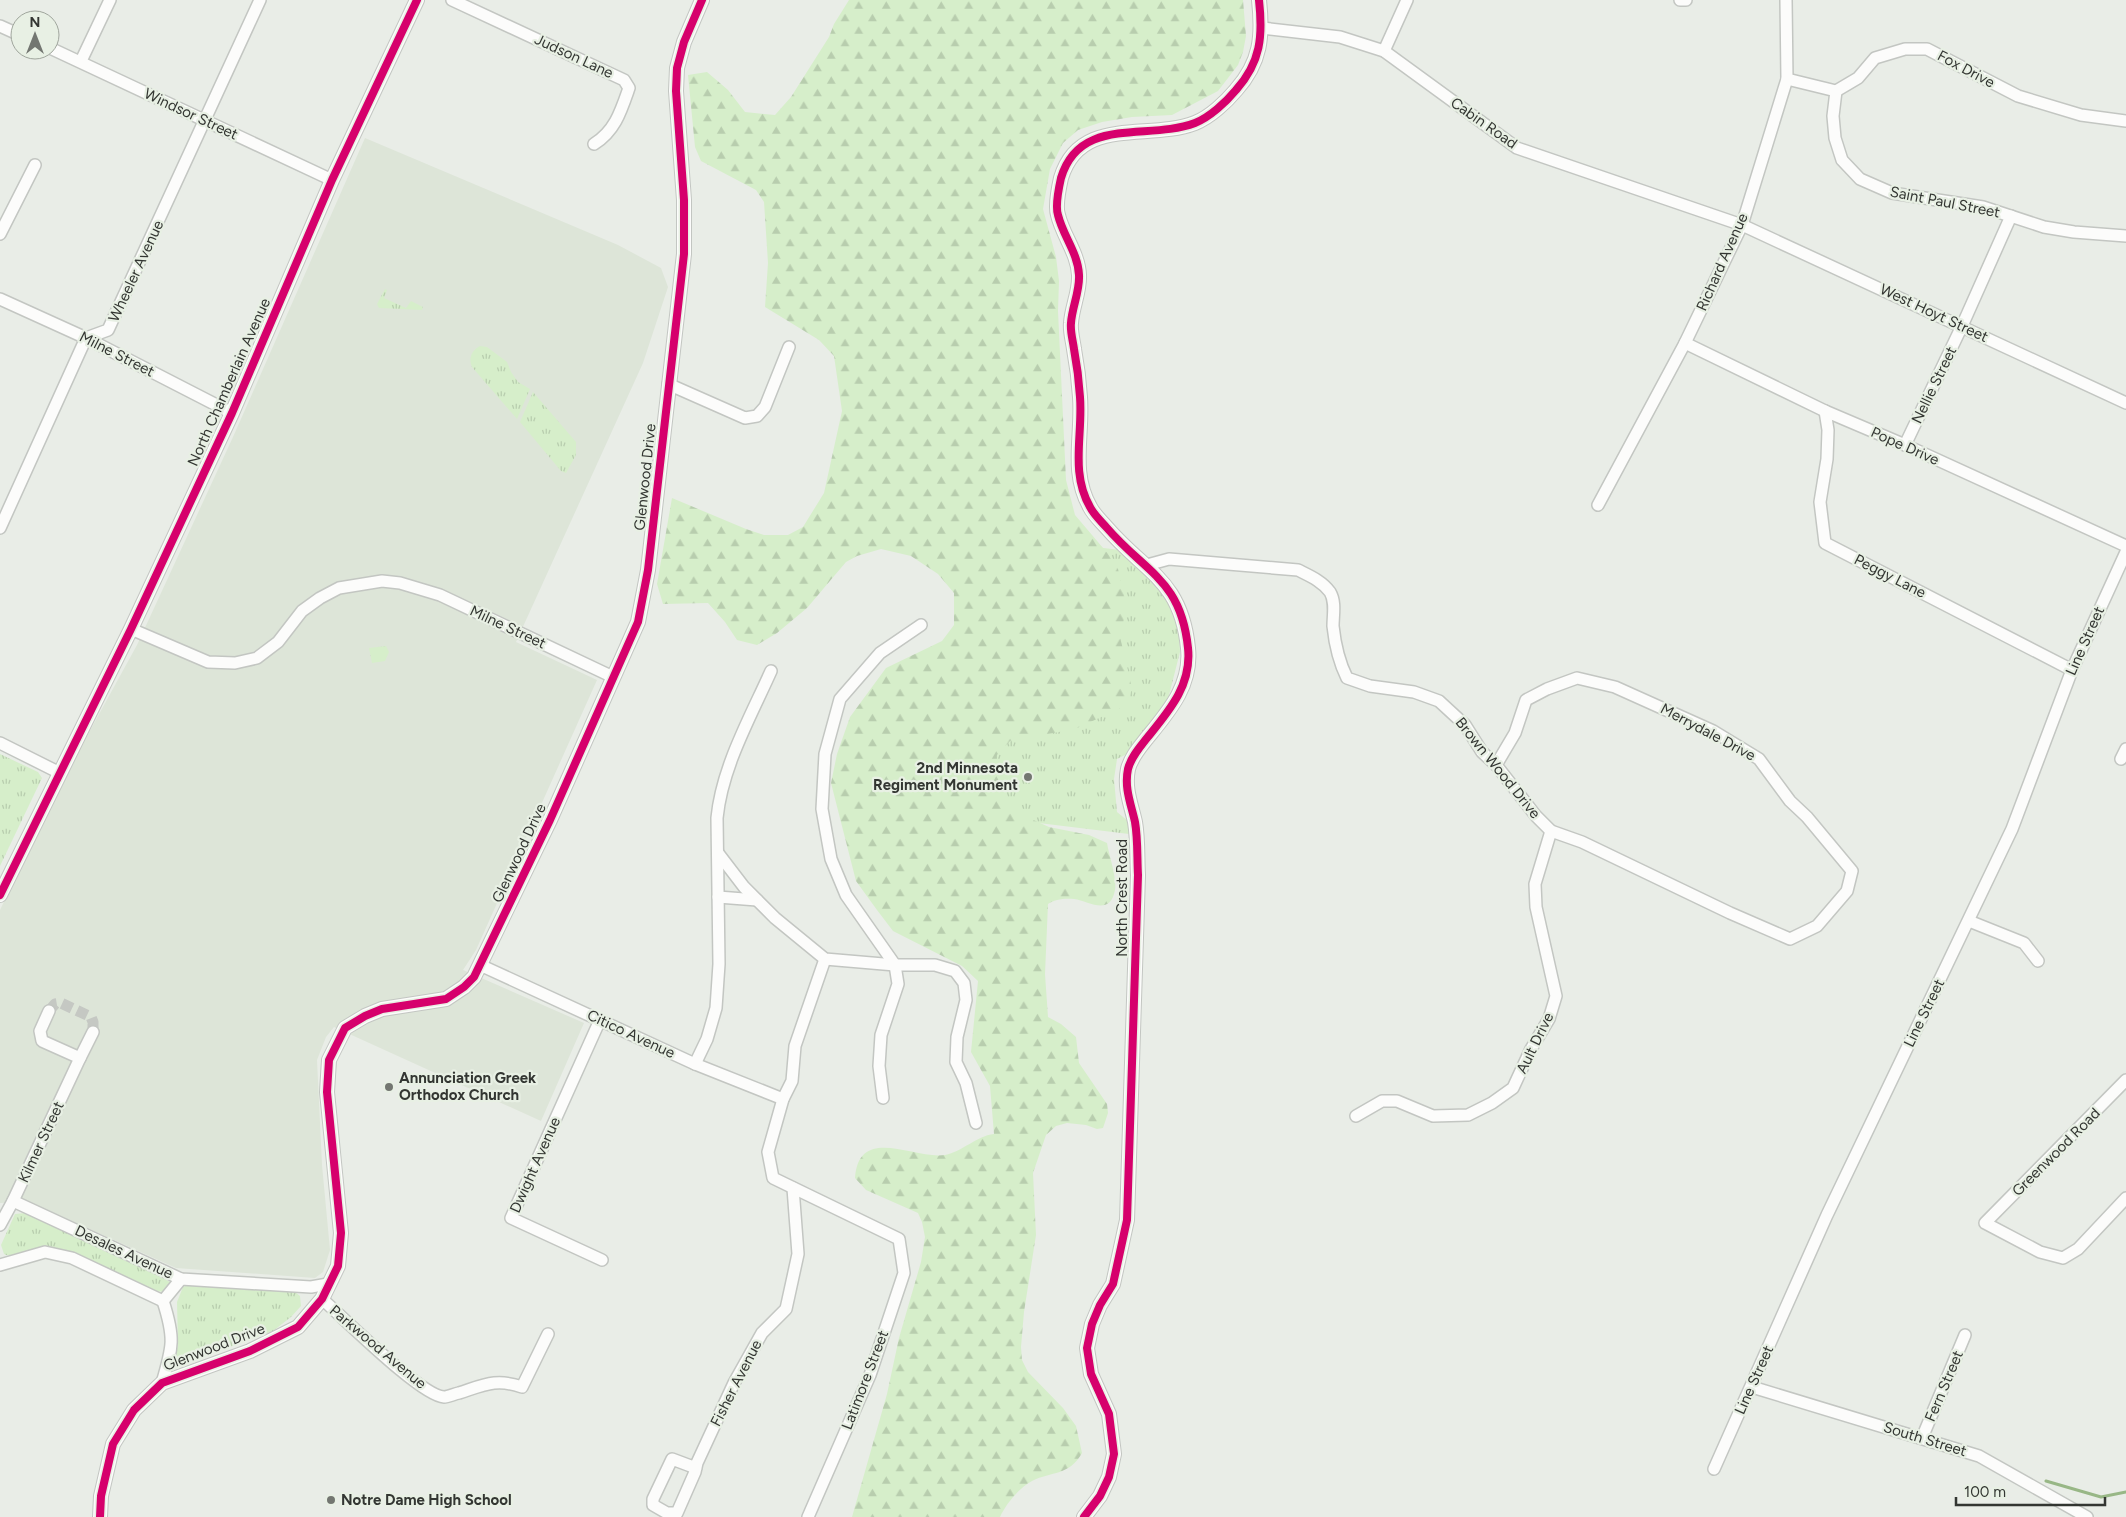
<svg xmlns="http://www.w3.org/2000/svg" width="2126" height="1517" font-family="Figtree,sans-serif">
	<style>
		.built { fill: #dde5d8 }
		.grass { fill: url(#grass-tufts) }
		.forest { fill: url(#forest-firs) }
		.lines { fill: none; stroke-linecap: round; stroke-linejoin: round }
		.stream { stroke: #98b786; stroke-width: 3 }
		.minor-tunnel { stroke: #c5c8c3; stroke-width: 11; stroke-dasharray: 11 5.5; stroke-linecap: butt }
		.minor-casing { stroke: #c3c6c2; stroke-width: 14 }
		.tertiary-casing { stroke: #c3c6c2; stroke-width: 16 }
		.minor { stroke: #fcfcfb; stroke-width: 11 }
		.tertiary { stroke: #fcfcfb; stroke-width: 14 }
		.cycleway-casing { stroke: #e8f0e4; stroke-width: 11 }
		.cycleway { stroke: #d6006c; stroke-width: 8 }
		.poi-dot { fill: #737671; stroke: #e8f0e4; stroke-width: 2 }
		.labels { text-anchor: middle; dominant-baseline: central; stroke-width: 4.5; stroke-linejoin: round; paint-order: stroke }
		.street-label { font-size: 15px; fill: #333632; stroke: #e8f0e4 }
		.poi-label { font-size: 15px; font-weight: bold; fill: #333632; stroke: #e8f0e4; text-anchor: start }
	</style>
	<defs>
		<pattern id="grass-tufts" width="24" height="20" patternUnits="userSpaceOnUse" patternTransform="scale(1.25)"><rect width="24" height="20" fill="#d6eeca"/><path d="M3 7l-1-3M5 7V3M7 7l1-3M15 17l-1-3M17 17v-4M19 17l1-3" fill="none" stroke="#b8cdae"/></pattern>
		<pattern id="forest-firs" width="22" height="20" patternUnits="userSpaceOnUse" patternTransform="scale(1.25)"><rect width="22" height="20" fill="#d6eeca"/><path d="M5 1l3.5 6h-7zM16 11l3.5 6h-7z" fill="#b8cdae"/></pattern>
	</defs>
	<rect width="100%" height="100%" fill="#e9ede7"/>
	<polygon class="built" points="365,138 618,245 661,268 668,287 643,363 516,642 597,680 476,950 463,970 584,1023 541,1121 334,1027 326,1037 317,1060 322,1165 330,1250 323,1272 315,1278 176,1268 30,1202 0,1203 0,910 59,787 137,645 233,437"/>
	<g class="grass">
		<polygon points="385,289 387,290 384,298 406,308 411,301 423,307 422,310 379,308 377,304"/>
		<path d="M480,346L487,347L507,362L511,372L518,382L530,389L517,419L472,367C468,358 472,350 480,346Z"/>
		<polygon points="533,392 576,442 576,455 566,473 561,471 520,422"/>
		<polygon points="956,530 1120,550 1163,594 1175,614 1179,630 1180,652 1167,703 1127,754 1117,759 1114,779 1117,812 1128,821 1129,834 955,813"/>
		<polygon points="386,646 389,652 385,661 372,663 369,648"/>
		<polygon points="0,754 38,772 42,778 0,866"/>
		<path d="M25,1213L152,1272L172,1283L165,1292L155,1291L64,1250C54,1248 46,1248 36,1249C25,1250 14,1259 4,1254L1,1245L15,1214Z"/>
		<polygon points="190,1284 294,1291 300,1296 301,1306 291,1317 273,1331 176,1367 174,1365 178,1345 177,1302 183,1287"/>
	</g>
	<path class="forest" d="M849,0H1243L1246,36L1243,52L1238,65L1218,91L1172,115L1132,117L1102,122L1078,130L1063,143L1050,169L1043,209L1056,257L1059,281L1058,311L1066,480L1075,515L1109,555L1118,569L1126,603L1121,641L1132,688L1129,699L1121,708L1075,729L1010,741L996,756L999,782L1008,803L1029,818L1049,827L1089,835L1107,843C1109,855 1117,878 1115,890C1110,917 1089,901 1074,899C1066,898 1054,899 1048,904L1045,974L1048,1017L1061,1024L1076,1037L1079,1063L1107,1104L1108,1113L1103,1128L1097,1129L1086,1125L1067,1123L1056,1126L1046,1135L1033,1173L1036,1235L1024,1312L1021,1347L1022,1360L1028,1372L1063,1408L1076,1426L1082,1453C1069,1476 1052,1471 1032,1481C1019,1488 1006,1504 1000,1517H852L887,1394L899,1338L921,1262L925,1237L922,1222L918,1213L866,1190L855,1178C859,1124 915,1160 945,1155C962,1152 976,1136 994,1134L990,1086L971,1052L978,981L962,966L893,931L877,910L856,881L831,783L837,754L850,717L886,668L942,641L954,625V593L938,574L911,556L881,549L857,556L846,562L807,608L777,633L757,645L737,640L725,622L708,603L663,604L657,584L672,498L746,529L764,535H788L803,527L824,493L842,411L834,356L819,340L765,307L768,263L764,202L756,190L701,161L695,147L688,75L707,72L728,90L745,112L775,115L791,97L829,37L834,24Z"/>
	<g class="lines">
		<polyline class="stream" points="2046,1481 2101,1497 2126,1492"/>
		<polyline class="minor-tunnel" points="49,1011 55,1004 61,1003 91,1017 93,1022 93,1032"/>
		<defs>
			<g id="minor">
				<path d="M452,0L624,80L629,88C621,111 615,131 594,144"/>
				<polyline points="1680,0 1686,0"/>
				<polyline points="0,26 20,35"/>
				<polyline points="1262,28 1340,37 1384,51 1517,148 1742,225 2126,403"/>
				<polyline points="50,48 332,180"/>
				<polyline points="1384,51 1407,0"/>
				<polyline points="81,61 110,0"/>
				<polyline points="1787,79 1836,91 1858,78 1875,58 1905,49 1927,49 2018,96 2081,115 2126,121"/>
				<polyline points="1836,91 1833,116 1835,138 1842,160 1860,179 1892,193 1983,207 2044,227 2074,232 2126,236"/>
				<polyline points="0,234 35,165"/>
				<polyline points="0,299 86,338 232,413"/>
				<polyline points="1685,343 1825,411 1905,445 2126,546"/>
				<polyline points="668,384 745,418 757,416 765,407 789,347"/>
				<polyline points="1825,411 1828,430 1827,459 1820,502 1825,543 2072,670"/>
				<polyline points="1905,445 1962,326 2011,216"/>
				<polyline points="1598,505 1685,343 1742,225 1787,79 1786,0"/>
				<polyline points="0,528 86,338 108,330 260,0"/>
				<path d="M1147,565L1169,559L1298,570C1310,576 1322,581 1330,592C1336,602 1333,615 1333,626C1335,645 1339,662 1347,678L1370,686L1414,692L1439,701L1465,725L1482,752L1496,765L1536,816L1551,831L1582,842L1730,913L1790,939L1817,926L1847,891L1852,871L1807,817L1790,801L1759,759L1713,731L1615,687L1577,678L1547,689L1526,700L1515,733L1496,765"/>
				<polyline points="131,629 208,662 235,663 257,658 278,642 302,611 320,598 339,588 382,581 400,583 440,595 613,677"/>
				<polyline points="0,743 60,773"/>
				<polyline points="2121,759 2126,749"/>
				<polyline points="718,853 744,887 775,918 825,959 895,965 935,965 955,971 964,983 966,1000 957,1037 956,1062 966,1083 976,1123"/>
				<polyline points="718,897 757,900"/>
				<polyline points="1969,921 2024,943 2038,961"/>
				<polyline points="480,965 695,1064 783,1099"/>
				<polyline points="49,1011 40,1031 42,1041 80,1058 93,1032"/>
				<polyline points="600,1020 511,1218 602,1260"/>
				<path d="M695,1064L707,1039L716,1008L719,964L717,818C722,767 750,718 771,671"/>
				<polyline points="2126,1080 1985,1223 2040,1252 2063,1258 2078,1249 2126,1198"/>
				<polyline points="883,1098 879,1066 881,1035 898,984 895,965 846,895 831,859 822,809 825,754 840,699 880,653 921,625"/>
				<polyline points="1356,1116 1382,1101 1397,1101 1433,1116 1468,1115 1492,1103 1513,1088 1531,1049 1549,1019 1556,996 1536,907 1535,884 1551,831"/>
				<polyline points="13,1201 181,1279 311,1287 328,1284"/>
				<polyline points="0,1225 13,1201 80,1058"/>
				<polyline points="0,1265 45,1252 72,1258 163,1301"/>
				<path d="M322,1299C343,1317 421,1396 444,1397C448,1397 454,1394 459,1393C484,1385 496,1378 522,1387L548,1334"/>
				<polyline points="163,1301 181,1279"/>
				<path d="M162,1383C173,1346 175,1338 163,1301"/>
				<polyline points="1752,1387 1979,1456 2087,1517"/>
				<polyline points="1922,1438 1965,1335"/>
				<polyline points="696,1468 672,1459 653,1499 653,1505 667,1513 677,1513 695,1472 697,1463 734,1383 762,1333 786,1309 798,1254 793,1188"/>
				<polyline points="1714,1469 1827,1215 2012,829 2072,670 2126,552"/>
				<polyline points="808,1517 870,1375 904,1273 899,1239 773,1178 768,1152 783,1099 792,1081 795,1046 825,959"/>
			</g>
			<g id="tertiary">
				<polyline points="0,895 131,629 232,413 332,180 417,0"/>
				<polyline points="100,1517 101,1496 113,1444 134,1410 162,1383 250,1351 298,1327 322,1299 338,1266 341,1233 327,1092 329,1060 345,1028 365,1016 382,1009 446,999 464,987 474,977 550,820 638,622 648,570 684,254 684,200 676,91 677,68 684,42 702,0"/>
				<path d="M1084,1517L1100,1496L1109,1477L1114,1454L1109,1414L1091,1374L1087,1348L1092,1324L1100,1305L1113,1284L1127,1220L1138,875C1137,858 1138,839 1135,822C1131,804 1124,788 1128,769C1131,757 1140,747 1147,738C1169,711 1192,685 1188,648C1181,580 1146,573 1107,528C1101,521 1094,515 1090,507C1070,472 1083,435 1080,397C1079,381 1077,365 1074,349C1073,341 1070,331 1071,323C1072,307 1080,291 1079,275C1078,253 1063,236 1058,215C1055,206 1059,187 1061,178C1080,115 1148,141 1195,123C1210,117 1226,102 1236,90C1261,62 1263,36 1259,0"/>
			</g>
		</defs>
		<use href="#minor" class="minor-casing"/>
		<use href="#tertiary" class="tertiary-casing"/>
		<use href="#minor" class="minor"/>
		<use href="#tertiary" class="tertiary"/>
		<defs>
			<g id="cycleway">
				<polyline points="0,895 131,629 232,413 332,180 417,0"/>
				<polyline points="100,1517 101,1496 113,1444 134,1410 162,1383 250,1351 298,1327 322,1299 338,1266 341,1233 327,1092 329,1060 345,1028 365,1016 382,1009 446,999 464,987 474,977 550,820 638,622 648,570 684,254 684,200 676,91 677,68 684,42 702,0"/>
				<path d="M1084,1517L1100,1496L1109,1477L1114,1454L1109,1414L1091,1374L1087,1348L1092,1324L1100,1305L1113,1284L1127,1220L1138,875C1137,858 1138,839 1135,822C1131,804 1124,788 1128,769C1131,757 1140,747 1147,738C1169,711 1192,685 1188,648C1181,580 1146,573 1107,528C1101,521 1094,515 1090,507C1070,472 1083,435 1080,397C1079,381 1077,365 1074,349C1073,341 1070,331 1071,323C1072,307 1080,291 1079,275C1078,253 1063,236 1058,215C1055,206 1059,187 1061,178C1080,115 1148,141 1195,123C1210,117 1226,102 1236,90C1261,62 1263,36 1259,0"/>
			</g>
		</defs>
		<use href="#cycleway" class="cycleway-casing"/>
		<use href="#cycleway" class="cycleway"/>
	</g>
	<g class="poi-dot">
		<circle cx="1028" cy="777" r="5"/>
		<circle cx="389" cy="1087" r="5"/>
		<circle cx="331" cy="1500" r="5"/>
	</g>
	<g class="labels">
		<g class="street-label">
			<text transform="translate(574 56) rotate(25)">Judson Lane</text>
			<text transform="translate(1966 69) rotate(28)">Fox Drive</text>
			<text transform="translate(191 114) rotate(25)">Windsor Street</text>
			<text transform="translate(1484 123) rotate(35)">Cabin Road</text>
			<text transform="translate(1945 202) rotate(11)">Saint Paul Street</text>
			<text transform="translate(1722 262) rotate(-66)">Richard Avenue</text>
			<text transform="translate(136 271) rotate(-65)">Wheeler Avenue</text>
			<text transform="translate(1934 313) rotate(25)">West Hoyt Street</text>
			<text transform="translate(117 354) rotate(27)">Milne Street</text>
			<text transform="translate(229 382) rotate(-66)">North Chamberlain Avenue</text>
			<text transform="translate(1934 385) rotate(-64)">Nellie Street</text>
			<text transform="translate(1905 446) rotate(24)">Pope Drive</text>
			<text transform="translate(645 477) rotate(-84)">Glenwood Drive</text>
			<text transform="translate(1890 576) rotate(27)">Peggy Lane</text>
			<text transform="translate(508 627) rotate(25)">Milne Street</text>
			<text transform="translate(2085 641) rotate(-66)">Line Street</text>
			<text transform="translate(1708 732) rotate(28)">Merrydale Drive</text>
			<text transform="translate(1498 768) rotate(51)">Brown Wood Drive</text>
			<text transform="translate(519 853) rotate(-65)">Glenwood Drive</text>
			<text transform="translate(1122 898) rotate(-90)">North Crest Road</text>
			<text transform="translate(1924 1013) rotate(-64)">Line Street</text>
			<text transform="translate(631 1034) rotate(25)">Citico Avenue</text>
			<text transform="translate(1535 1043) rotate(-64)">Ault Drive</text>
			<text transform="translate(41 1142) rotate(-65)">Kilmer Street</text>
			<text transform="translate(2056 1152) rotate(-45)">Greenwood Road</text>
			<text transform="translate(535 1165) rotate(-66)">Dwight Avenue</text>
			<text transform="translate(124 1252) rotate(25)">Desales Avenue</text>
			<text transform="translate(214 1347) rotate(-21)">Glenwood Drive</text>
			<text transform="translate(378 1347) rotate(40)">Parkwood Avenue</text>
			<text transform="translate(865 1380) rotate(-69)">Latimore Street</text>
			<text transform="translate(1754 1380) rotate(-66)">Line Street</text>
			<text transform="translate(736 1383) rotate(-63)">Fisher Avenue</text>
			<text transform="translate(1944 1386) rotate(-67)">Fern Street</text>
			<text transform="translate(1925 1439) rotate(17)">South Street</text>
		</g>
		<g class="poi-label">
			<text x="1018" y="768" text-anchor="end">2nd Minnesota<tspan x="1018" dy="17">Regiment Monument</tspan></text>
			<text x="399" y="1078">Annunciation Greek<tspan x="399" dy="17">Orthodox Church</tspan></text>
			<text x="341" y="1500">Notre Dame High School</text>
		</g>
	</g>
	<g transform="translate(35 35)"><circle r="24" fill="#e8f0e4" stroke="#a0a69d"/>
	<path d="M0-4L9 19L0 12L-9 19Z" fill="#737671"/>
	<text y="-8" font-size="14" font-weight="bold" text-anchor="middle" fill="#333632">N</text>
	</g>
	<path d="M1956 1497v8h149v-8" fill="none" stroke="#333632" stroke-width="2.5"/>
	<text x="1964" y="1497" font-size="15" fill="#333632" stroke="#e8f0e4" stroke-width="4" paint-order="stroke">100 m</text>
</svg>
